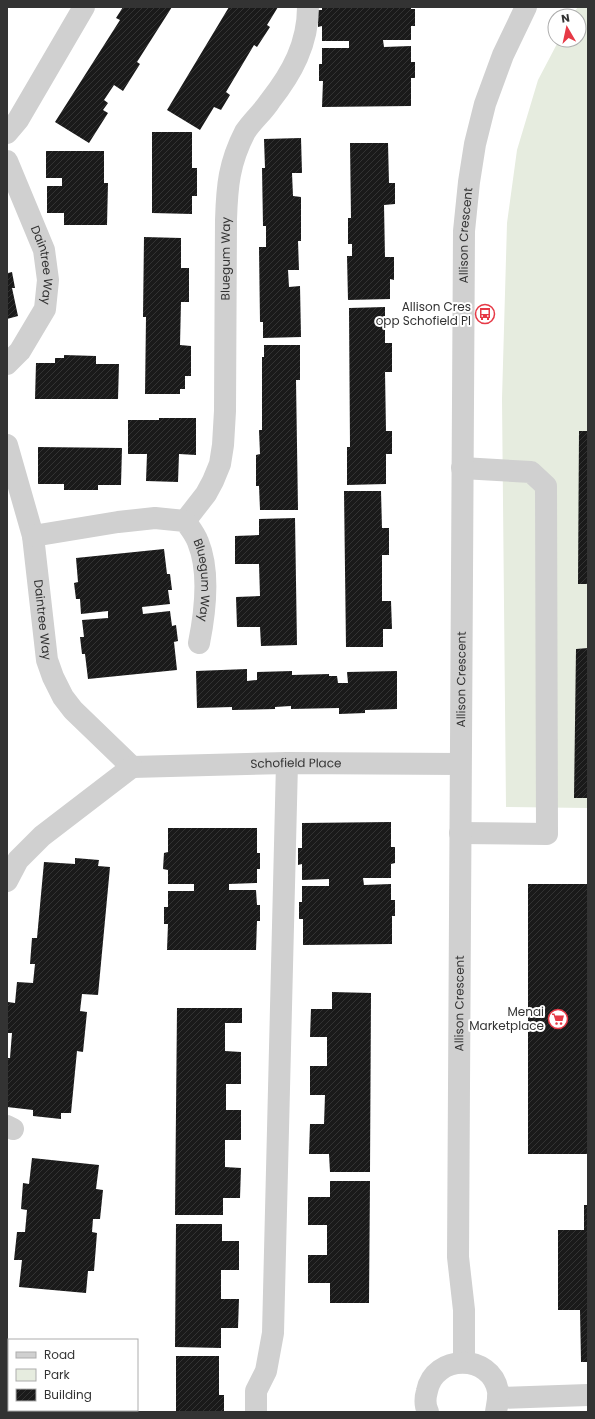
<svg xmlns="http://www.w3.org/2000/svg" width="595" height="1419" font-family="Poppins,sans-serif">
<defs>
<pattern id="building-hatch" width="6" height="6" patternUnits="userSpaceOnUse"><rect width="6" height="6" fill="#1a1a1a"/><path d="M-1 1l2-2M0 6l6-6M5 7l2-2" fill="none" stroke="#333"/></pattern>
</defs>
<rect width="100%" height="100%" fill="#fff"/>
<polygon fill="#e6ecdf" points="578,7 588,7 588,808 506,807 502,399 507,223 517,150 538,80 559,40 579,40 579,16 571,16"/>
<g fill="url(#building-hatch)">
<polygon points="123,7 172,7 137,62 140,64 123,91 114,85 104,100 108,103 103,110 108,113 89,143 55,122 120,20 116,18"/>
<polygon points="229,7 278,7 267,25 270,27 257,47 254,45 226,92 230,95 221,110 214,107 200,130 167,110"/>
<polygon points="322,7 411,7 411,9 415,9 415,26 411,26 411,40 383,40 384,47 411,46 411,62 415,62 415,78 411,78 411,106 322,107 323,81 319,81 319,64 322,64 322,48 349,48 349,41 322,41 322,26 318,27 318,10 322,10"/>
<polygon points="152,132 192,132 192,168 197,168 197,196 192,196 192,214 152,213"/>
<polygon points="301,138 302,173 292,173 293,196 301,197 301,241 298,241 299,270 288,270 289,287 300,286 301,337 263,338 263,322 260,322 259,247 266,247 266,226 263,226 262,168 265,168 264,139"/>
<polygon points="350,143 388,143 389,183 395,183 395,204 384,205 385,257 394,257 394,280 390,279 390,299 348,300 347,256 352,256 352,244 348,244 348,218 351,218"/>
<polygon points="46,151 104,151 104,183 108,183 107,225 64,225 64,213 47,213 47,186 62,186 62,178 46,178"/>
<polygon points="144,237 181,238 181,268 189,268 189,302 181,302 180,345 191,346 191,376 185,376 185,389 180,389 180,394 145,394 146,317 143,317"/>
<polygon points="7,270 8,273 12,272 15,288 12,288 18,316 7,319"/>
<polygon points="385,307 385,343 392,343 392,372 385,372 386,431 392,431 392,454 386,454 386,484 347,485 347,447 350,447 349,308"/>
<polygon points="264,345 300,345 300,380 296,380 298,510 260,510 259,486 256,486 256,455 260,454 259,430 262,430 262,357 264,357"/>
<polygon points="64,355 96,356 96,364 119,364 118,399 35,399 36,363 55,363 55,358 64,358"/>
<polygon points="159,418 196,418 196,455 179,454 178,482 146,481 147,454 128,454 128,420 159,420"/>
<polygon points="579,431 588,431 588,584 578,584"/>
<polygon points="38,447 122,448 121,485 98,485 98,490 64,490 64,484 38,484"/>
<polygon points="344,491 381,491 382,528 389,528 389,555 382,555 382,601 391,601 392,629 383,629 383,647 346,647"/>
<polygon points="295,518 297,645 261,646 260,627 237,627 236,597 260,596 259,564 235,564 235,536 259,535 259,519"/>
<polygon points="164,549 167,574 170,574 172,590 168,590 170,604 142,607 143,614 170,611 172,626 176,625 178,641 174,642 177,670 88,679 85,654 82,654 80,637 84,637 82,620 108,618 108,611 81,614 80,599 76,599 74,583 78,582 76,558"/>
<polygon points="588,648 588,798 574,798 576,649"/>
<polygon points="247,669 247,681 257,680 257,672 292,671 292,675 329,674 329,676 337,676 338,683 348,683 347,672 397,671 397,709 365,710 365,713 339,714 339,708 291,709 291,706 275,707 275,709 232,710 232,707 197,708 196,671"/>
<polygon points="391,822 391,847 395,847 395,863 391,864 391,878 363,878 364,885 391,884 391,900 395,900 395,916 392,916 392,944 303,945 303,919 299,919 299,902 302,902 302,886 329,886 329,879 302,880 302,864 298,865 298,848 302,848 302,823"/>
<polygon points="168,828 257,828 257,853 260,853 260,869 257,869 257,883 229,884 229,890 256,890 257,905 260,905 260,921 257,921 256,950 167,950 168,924 164,924 164,907 168,907 168,891 194,891 194,884 168,884 168,870 163,869 164,853 168,852"/>
<polygon points="75,858 99,860 98,866 110,867 98,995 82,994 80,1011 87,1012 83,1052 77,1051 71,1113 61,1113 61,1119 33,1116 33,1110 7,1107 8,1081 7,1081 7,1058 10,1058 12,1033 7,1033 8,1002 15,1003 17,982 33,983 35,964 30,964 32,938 37,938 44,862 75,864"/>
<rect x="528" y="884" width="60" height="270"/>
<polygon points="332,992 371,993 370,1172 330,1172 329,1154 309,1154 310,1124 324,1124 325,1095 310,1095 310,1066 327,1066 327,1037 310,1037 311,1009 332,1009"/>
<polygon points="177,1008 242,1008 242,1023 225,1023 225,1051 241,1052 241,1084 226,1084 226,1110 241,1110 241,1140 225,1140 225,1167 241,1168 240,1198 223,1198 223,1215 175,1215"/>
<polygon points="32,1158 99,1165 96,1189 103,1190 100,1219 93,1219 92,1232 97,1233 94,1271 88,1271 86,1293 19,1287 22,1260 14,1260 17,1232 25,1232 27,1210 21,1209 23,1183 29,1184"/>
<polygon points="330,1181 370,1181 369,1303 330,1303 330,1283 308,1283 308,1255 327,1255 327,1225 308,1225 308,1197 330,1197"/>
<polygon points="584,1205 588,1205 588,1362 581,1362 580,1310 558,1310 558,1230 584,1230"/>
<polygon points="176,1224 222,1224 222,1241 239,1241 239,1270 221,1270 221,1299 239,1299 238,1328 221,1328 221,1348 175,1347"/>
<polygon points="7,1352 9,1352 9,1410 79,1410 79,1411 7,1412"/>
<polygon points="176,1356 219,1356 219,1395 224,1395 224,1412 176,1412"/>
</g>
<g fill="none" stroke-linecap="round" stroke-linejoin="round">
<g stroke="#d0d0d0" stroke-width="22">
<polyline points="7,133 18,120 84,7"/>
<path id="s1" d="M7 161 44 250 48 280 45 309 20 351 7 364"/>
<path id="s2" d="M7 445 33 536 47 660 53 677 63 697 73 710 132 767"/>
<path id="s3" d="M185 521 206 494 213 481 220 464 223 445 225 411 226 220C227 186 229 163 245 132 252 121 263 112 270 101 292 73 308 44 308 7"/>
<path id="s4" d="M33 536 118 522 155 518 185 521C190 528 195 534 198 542 210 571 205 613 199 643"/>
<path id="s5" d="M132 767 287 763 460 764"/>
<polyline points="460,833 547,834 546,486 531,472 462,468"/>
<polyline points="7,881 18,860 42,836 132,767"/>
<polyline points="7,1126 13,1129"/>
<path id="s6" d="M464 1362V1310L458 1257 464 231 469 182 475 144 485 104 503 55 526 7"/>
<polyline points="498,1398 588,1395"/>
<polyline points="256,1412 256,1391 266,1371 273,1333 287,763"/>
<path d="M428 1412C425 1406 425 1398 427 1391 434 1354 491 1353 498 1391 499 1398 497 1405 496 1412"/>
</g>
</g>
<defs>
<g id="bus-ring" transform="scale(1)"><circle r="9.5" fill="#fff" stroke="#e63946" stroke-width="1.5"/><path d="M-5-6H5V4H4V6H2V4H-2V6H-4V4H-5ZM-3.5-4V0h7V-4ZM-3.5 1.2v1.5H-2V1.2ZM2 1.2v1.5H3.5V1.2Z" fill="#e63946"/></g>
<g id="supermarket-ring" transform="scale(1)"><circle r="9.5" fill="#fff" stroke="#e63946" stroke-width="1.5"/><path d="M-6-5.5h2.5l.6 2H6L4.5 2H-2.5L-4.4-4H-6ZM-1.5 3.2a1.3 1.3 0 1 0 .1 0ZM3 3.2a1.3 1.3 0 1 0 .1 0Z" fill="#e63946"/></g>
</defs>
<g fill-rule="evenodd">
<use href="#bus-ring" x="485" y="314"/>
<use href="#supermarket-ring" x="558" y="1019"/>
</g>
<g text-anchor="middle" stroke-width="4" stroke-linejoin="round" paint-order="stroke">
<g font-size="12" fill="#333" stroke="#fff">
<text dy="4" stroke="none"><textPath href="#s6" startOffset="1127">Allison Crescent</textPath></text>
<text dy="4" stroke="none"><textPath href="#s3" startOffset="273">Bluegum Way</textPath></text>
<text dy="4" stroke="none"><textPath href="#s1" startOffset="111">Daintree Way</textPath></text>
<text dy="4" stroke="none"><textPath href="#s4" startOffset="217">Bluegum Way</textPath></text>
<text dy="4" stroke="none"><textPath href="#s2" startOffset="179">Daintree Way</textPath></text>
<text dy="4" stroke="none"><textPath href="#s6" startOffset="683">Allison Crescent</textPath></text>
<text dy="4" stroke="none"><textPath href="#s5" startOffset="164">Schofield Place</textPath></text>
<text dy="4" stroke="none"><textPath href="#s6" startOffset="359">Allison Crescent</textPath></text>
</g>
<g font-size="12" fill="#333" stroke="#fff" text-anchor="end">
<text x="471" y="311">Allison Cres<tspan x="471" dy="14">opp Schofield Pl</tspan></text>
<text x="544" y="1016">Menai<tspan x="544" dy="14">Marketplace</tspan></text>
</g>
</g>
<rect width="595" height="1419" fill="none" stroke="#333333" stroke-width="16"/>
<rect x="8" y="1339" width="130" height="72" fill="#ffffff" stroke="#adadad"/>
<rect x="16" y="1352" width="20" height="6" fill="#d0d0d0" stroke="#adadad"/>
<text x="44" y="1359" font-size="12" fill="#333333">Road</text>
<rect x="16" y="1369" width="20" height="12" fill="#e6ecdf" stroke="#adadad"/>
<text x="44" y="1379" font-size="12" fill="#333333">Park</text>
<rect x="16" y="1389" width="20" height="12" fill="url(#building-hatch)" stroke="#adadad"/>
<text x="44" y="1399" font-size="12" fill="#333333">Building</text>
<g transform="translate(567 28) rotate(351)"><circle r="19" fill="#ffffff" stroke="#adadad"/>
<path d="M0-3L7 15L0 10L-7 15Z" fill="#e63946"/>
<text y="-6" font-size="11" font-weight="bold" text-anchor="middle" fill="#333333">N</text>
</g>
</svg>
